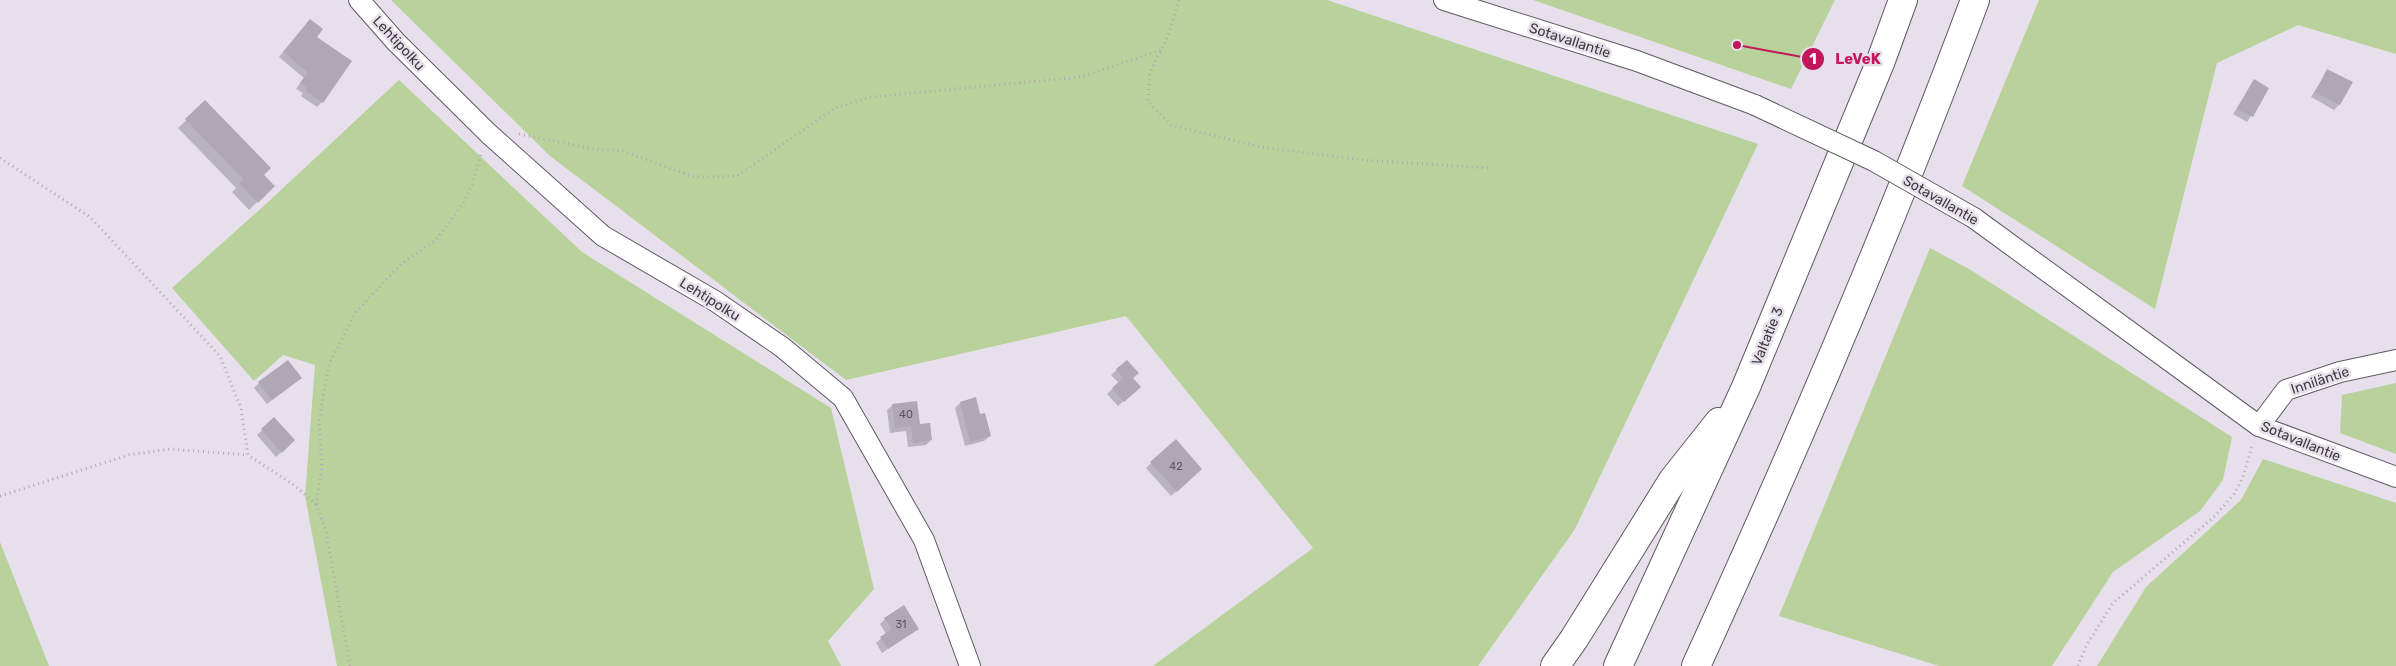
<svg xmlns="http://www.w3.org/2000/svg" width="2396" height="666" font-family="Rubik,sans-serif">
<rect width="100%" height="100%" fill="#e7e0ec"/>
<g fill="#b9d19b">
<polygon points="391,0 1327,0 1758,144 1575,529 1478,666 1153,666 1313,548 1126,316 846,380 550,156"/>
<polygon points="1533,0 1835,0 1791,89"/>
<polygon points="2039,0 2396,0 2396,54 2298,25 2217,63 2155,309 1962,186"/>
<polygon points="399,80 582,252 831,408 874,589 828,641 841,666 337,666 305,496 315,365 283,355 254,381 172,288 267,203"/>
<polygon points="1930,248 1969,269 2232,437 2223,480 2200,511 2113,572 2052,666 1939,666 1779,616"/>
<polygon points="2396,383 2396,454 2340,433 2342,395"/>
<polygon points="2263,459 2396,503 2396,666 2097,666 2146,587 2241,500"/>
<polygon points="0,542 49,666 0,666"/>
</g>
<g fill="#0003">
<polygon points="310,20 315,37 322,102 317,107 301,96 303,93 296,89 304,78 279,57"/>
<polygon points="2328,70 2351,82 2339,105 2334,110 2311,97"/>
<polygon points="2254,80 2268,88 2247,122 2233,114"/>
<polygon points="205,102 273,186 249,210 232,192 236,188 178,128"/>
<polygon points="1127,361 1134,392 1118,406 1107,394 1119,383 1111,375"/>
<polygon points="301,378 267,404 254,388 259,383"/>
<polygon points="960,403 979,415 990,436 984,441 965,446 955,408"/>
<polygon points="893,405 919,426 931,440 926,445 908,447 906,431 890,433 887,410"/>
<polygon points="274,419 289,445 276,457 257,435"/>
<polygon points="1151,463 1196,474 1171,496 1146,468"/>
<polygon points="885,619 917,629 882,653 876,643 886,634 880,624"/>
</g>
<g fill="#afa8b4">
<polygon points="310,19 323,29 317,37 352,61 323,103 305,90 307,88 300,83 308,72 283,52"/>
<polygon points="2327,69 2353,82 2340,105 2315,92"/>
<polygon points="2254,79 2269,88 2253,117 2237,109"/>
<polygon points="205,100 271,168 264,175 275,186 258,203 239,183 243,179 185,119"/>
<polygon points="288,360 302,378 272,400 258,382"/>
<polygon points="1127,360 1139,373 1133,378 1141,387 1124,402 1112,388 1123,378 1116,369"/>
<polygon points="976,397 980,414 985,413 991,436 970,442 960,402"/>
<polygon points="917,401 920,424 930,423 932,440 913,443 911,426 895,428 892,404"/>
<polygon points="274,417 295,440 282,453 261,429"/>
<polygon points="1176,439 1202,469 1177,492 1150,462"/>
<polygon points="904,605 919,629 888,649 880,637 892,629 884,618"/>
</g>
<g fill="none" stroke-linecap="round" stroke-linejoin="round">
<g stroke="#5f5963" stroke-width="22">
<g id="street">
<polyline points="359,0 396,42 489,134 603,236 715,301 782,347 843,398 924,540 970,666"/>
<polyline points="1444,0 1637,61 1755,105"/>
<polyline points="1974,218 2259,426 2396,477"/>
<polyline points="2259,426 2286,390 2340,372 2396,360"/>
</g>
</g>
<g stroke="#5f5963" stroke-width="30">
<g id="highway">
<polyline points="1555,666 1574,639 1673,480 1719,422"/>
<polyline points="1618,666 1746,387 1880,63 1903,0"/>
<path d="M1696 666C1796 447 1891 226 1975 0"/>
</g>
</g>
<g stroke="#afaab3" stroke-width="3" stroke-dasharray="1 4" stroke-linecap="butt">
<polyline points="1179,0 1168,36 1150,72 1148,102 1171,125 1260,147 1364,160 1488,168"/>
<polyline points="519,134 594,149 623,151 694,177 737,176 835,108 871,97 1081,77 1161,50"/>
<polyline points="0,158 90,217 220,356 241,408 248,455 294,485 316,504 322,468 319,420 329,364 356,312 401,264 436,240 464,202 472,184 482,151"/>
<polyline points="0,496 129,455 170,449 248,455"/>
<polyline points="316,504 326,531 350,666"/>
<polyline points="2078,666 2086,646 2113,603 2215,516 2234,494 2243,477 2253,443"/>
</g>
<use href="#street" stroke="#fff" stroke-width="20"/>
<use href="#highway" stroke="#fff" stroke-width="28"/>
<g stroke="#5f5963" stroke-width="22" stroke-linecap="butt">
<polyline id="street-bridge" points="1755,105 1874,161 1974,218"/>
</g>
<use href="#street-bridge" stroke="#fff" stroke-width="20"/>
</g>
<g text-anchor="middle" stroke-width="5" stroke-linejoin="round" paint-order="stroke">
<g font-size="11" fill="#5a565c">
<text x="906" y="418">40</text>
<text x="1176" y="470">42</text>
<text x="901" y="628">31</text>
</g>
<g font-size="14" fill="#3d3a3e" stroke="#e7e0ec">
<text transform="translate(1570 40) rotate(18)" y="5">Sotavallantie</text>
<text transform="translate(399 43) rotate(47)" y="5">Lehtipolku</text>
<text transform="translate(1941 200) rotate(30)" y="5">Sotavallantie</text>
<text transform="translate(710 299) rotate(32)" y="5">Lehtipolku</text>
<text transform="translate(1767 336) rotate(-68)" y="5">Valtatie 3</text>
<text transform="translate(2320 380) rotate(-18)" y="5">Inniläntie</text>
<text transform="translate(2301 441) rotate(22)" y="5">Sotavallantie</text>
</g>
</g>
<path fill="none" stroke="#c2185b" stroke-width="2" d="M1737 45L1813 59"/>
<g fill="#c2185b" stroke="#e7e0ec" stroke-width="2">
<circle cx="1737" cy="45" r="5"/>
<circle cx="1813" cy="59" r="12"/>
</g>
<g font-size="15" text-anchor="middle" font-weight="bold" fill="#fff">
<text x="1813" y="64">1</text>
</g>
<g font-size="15" text-anchor="middle" font-weight="bold" fill="#c2185b" stroke="#e7e0ec" stroke-width="5" stroke-linejoin="round" paint-order="stroke">
<text x="1858" y="64">LeVeK</text>
</g>
</svg>
